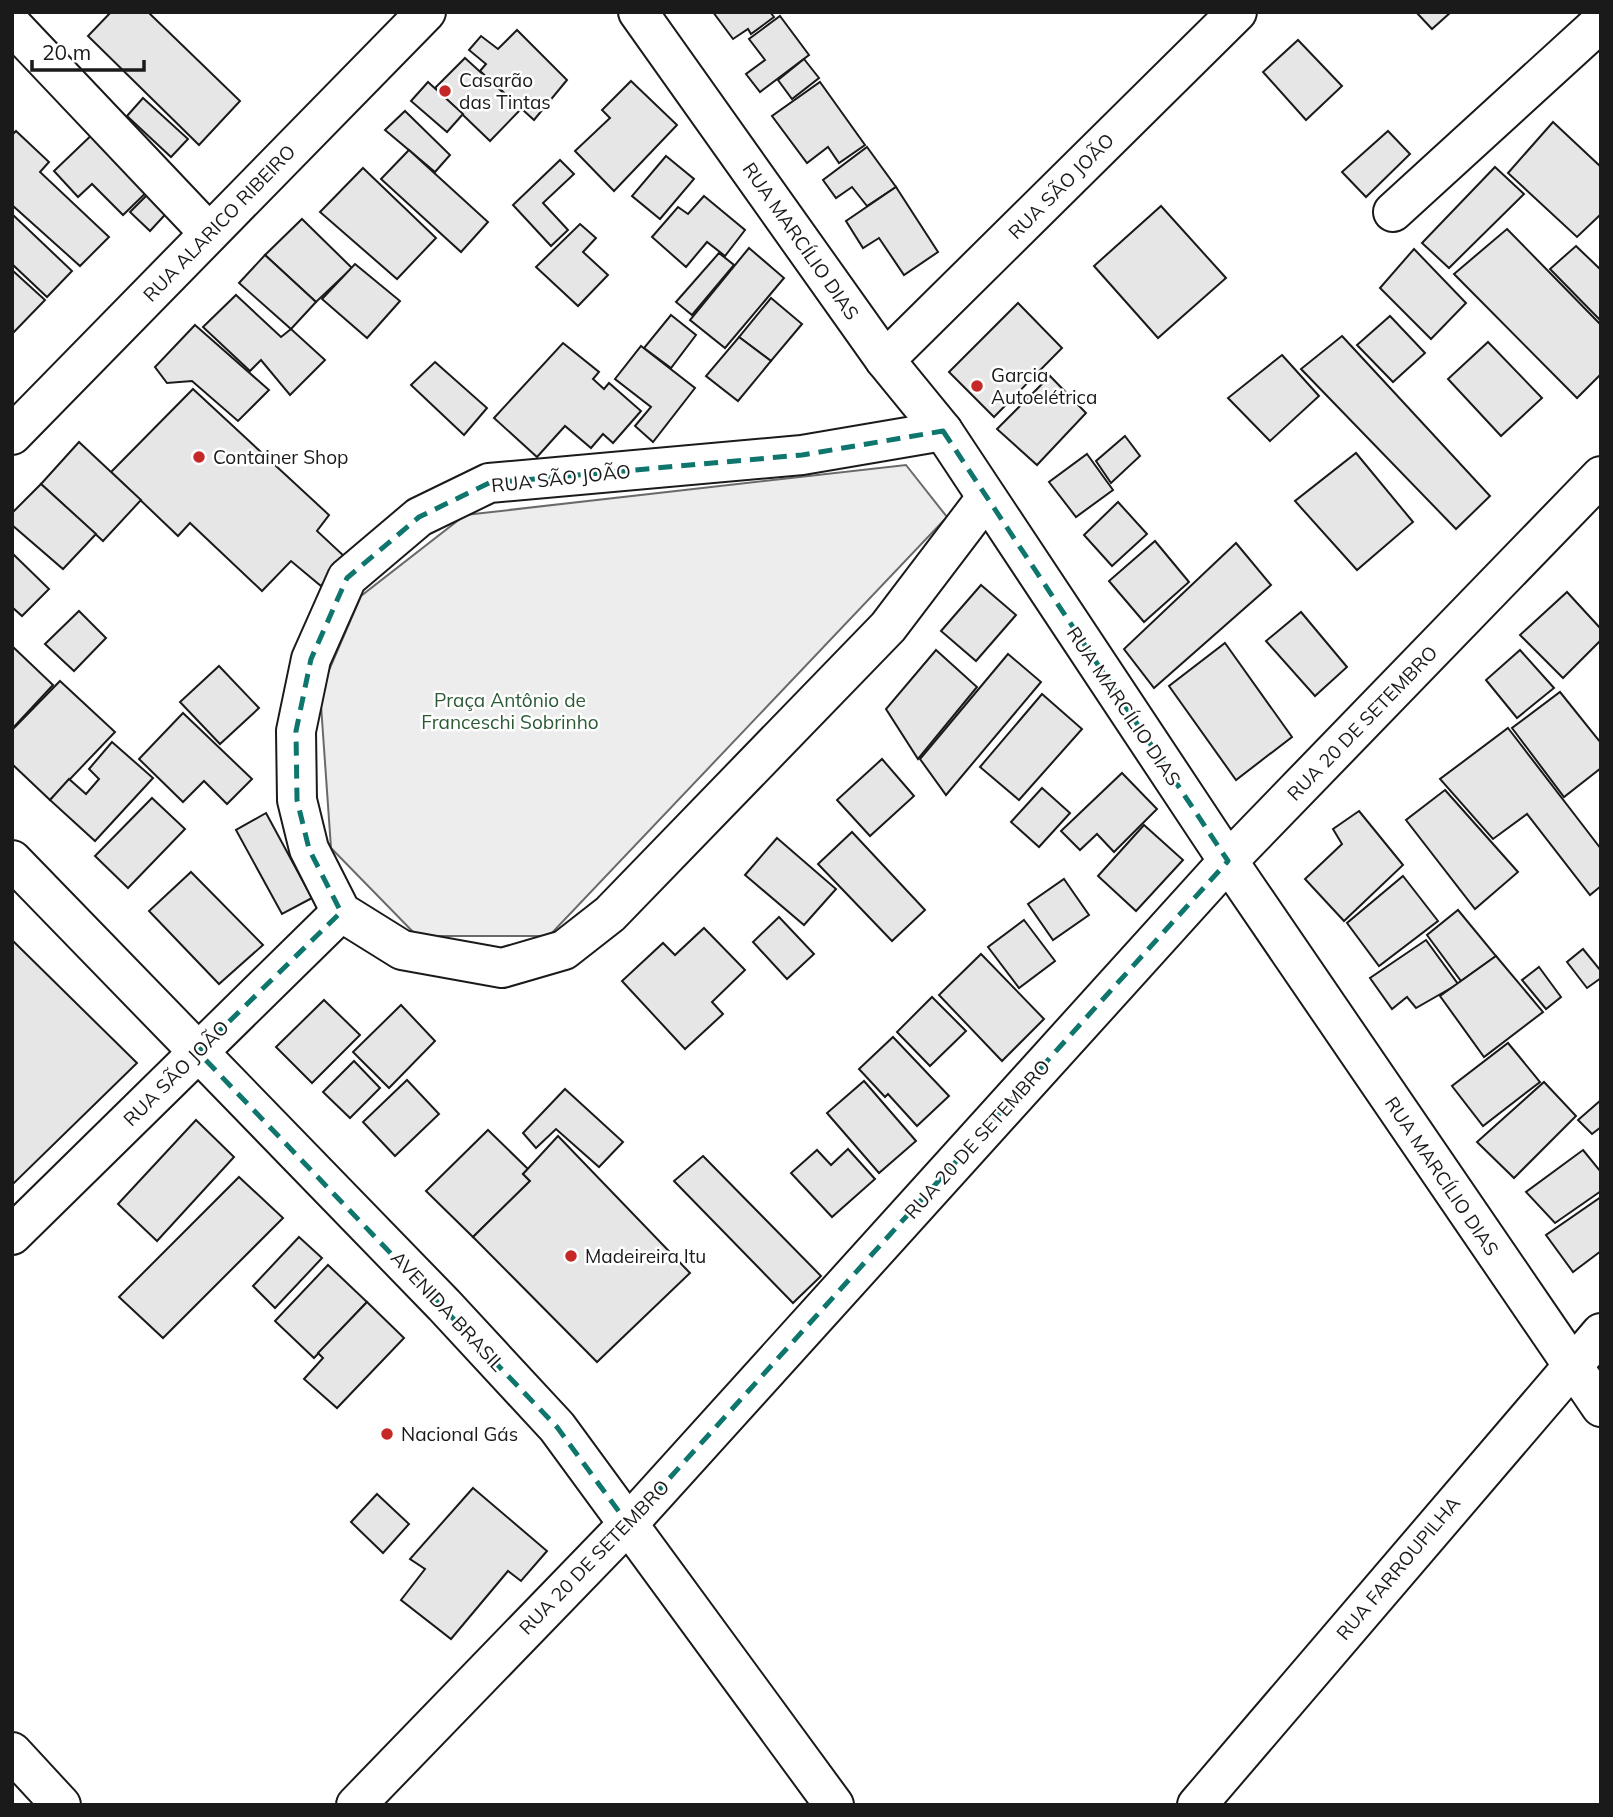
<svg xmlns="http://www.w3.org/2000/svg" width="1613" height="1817" font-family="Mulish,sans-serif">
<rect width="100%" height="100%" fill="#fff"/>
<polygon fill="#ededed" stroke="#6a6a6a" stroke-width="2" points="906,465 947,517 549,936 417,936 331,848 320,691 361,596 465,515"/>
<g fill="#e6e6e6" stroke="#1a1a1a" stroke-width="2">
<polygon points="111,12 148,12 240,101 199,145 88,36"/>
<polygon points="713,12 770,12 774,17 751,34 748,29 733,39"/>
<polygon points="1416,12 1451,12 1432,29"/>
<polygon points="780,16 809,55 760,92 746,74 765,60 749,39"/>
<polygon points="517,30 567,80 534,120 480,71 486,64 469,50 481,36 498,49"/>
<polygon points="1298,40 1342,86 1306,120 1263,72"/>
<polygon points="465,58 521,109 490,141 435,88"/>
<polygon points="804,59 819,78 792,99 778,80"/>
<polygon points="631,81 677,125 614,191 575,151 610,118 602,110"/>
<polygon points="428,82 463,114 447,132 411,101"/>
<polygon points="820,82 865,145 839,163 828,147 807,163 772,116"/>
<polygon points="143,98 188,139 171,157 127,116"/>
<polygon points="405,111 450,155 435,172 385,130"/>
<polygon points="1553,122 1601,167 1601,214 1577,237 1508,173"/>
<polygon points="99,128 154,185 123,215 92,184 78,197 54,171"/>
<polygon points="16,131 49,162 40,172 109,237 80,266 12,205 12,135"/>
<polygon points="1388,131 1410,154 1366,197 1342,172"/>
<polygon points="867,147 896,187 867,206 852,187 836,198 823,180"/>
<polygon points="409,150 488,222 461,252 381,179"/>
<polygon points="666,156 694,179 660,219 632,196"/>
<polygon points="560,160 574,174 543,203 568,230 551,246 513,205"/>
<polygon points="1495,167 1524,194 1449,268 1422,243"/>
<polygon points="363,168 436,238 397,279 320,212"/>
<polygon points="155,187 174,205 150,231 130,212"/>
<polygon points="896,187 938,252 904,275 879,238 863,248 846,221"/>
<polygon points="704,196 745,230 725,256 707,242 686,267 652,237 678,207 688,214"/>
<polygon points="1161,206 1226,278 1158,338 1094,266"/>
<polygon points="12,214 72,271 47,297 12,264"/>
<polygon points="302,219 352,268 316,302 265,255"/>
<polygon points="580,224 596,238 583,252 608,275 578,306 536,267"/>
<polygon points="1507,229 1601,325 1601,374 1577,398 1454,274"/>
<polygon points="1576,246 1601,270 1601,321 1550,269"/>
<polygon points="749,248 784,278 725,348 690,320"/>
<polygon points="1414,249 1466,303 1431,339 1380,288"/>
<polygon points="719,253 734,265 692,315 676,302"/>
<polygon points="265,255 316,302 291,329 239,283"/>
<polygon points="355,264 400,301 367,338 322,299"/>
<polygon points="12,270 45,300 12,334"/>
<polygon points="236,295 281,337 291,329 325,360 290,395 261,360 250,371 203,327"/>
<polygon points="771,298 802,324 771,361 739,337"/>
<polygon points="1018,303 1062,348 994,417 949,372"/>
<polygon points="671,315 696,335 671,368 644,348"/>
<polygon points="1390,316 1425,353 1393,382 1357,345"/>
<polygon points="195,325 269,390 238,421 192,381 167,383 155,367"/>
<polygon points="1342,336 1490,496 1456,529 1301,369"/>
<polygon points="739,337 771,361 738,401 706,376"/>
<polygon points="1488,342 1542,398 1501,436 1448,379"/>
<polygon points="563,343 599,372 593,379 604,389 609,383 641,411 613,443 603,434 591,448 565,426 537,457 494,418"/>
<polygon points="641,346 695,388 653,442 635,426 651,407 615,379"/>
<polygon points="1282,355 1319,396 1270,441 1228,398"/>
<polygon points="435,362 487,408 464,435 411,385"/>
<polygon points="1050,376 1086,413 1037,465 997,429"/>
<polygon points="193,389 329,515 317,531 345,557 321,586 291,561 262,591 190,523 178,536 111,472"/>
<polygon points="1125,436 1140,456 1111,483 1096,461"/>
<polygon points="79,442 141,500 103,541 41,484"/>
<polygon points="1356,453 1413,522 1357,570 1295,501"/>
<polygon points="1087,454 1113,490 1076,517 1049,482"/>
<polygon points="41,484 96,534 63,569 12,525 12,513"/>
<polygon points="1118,502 1147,534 1112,566 1084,535"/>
<polygon points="1155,541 1189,582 1144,622 1109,581"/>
<polygon points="1236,543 1271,585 1154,688 1124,649"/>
<polygon points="12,553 49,589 22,616 12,607"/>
<polygon points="981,585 1016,615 976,661 941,631"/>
<polygon points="1567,592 1601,629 1601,640 1563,678 1520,635"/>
<polygon points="79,611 106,638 74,671 45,644"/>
<polygon points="1301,612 1347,667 1315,696 1266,641"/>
<polygon points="1225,643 1292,737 1236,780 1169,686"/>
<polygon points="12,646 53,685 12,729"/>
<polygon points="936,650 977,687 918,759 886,709"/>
<polygon points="1520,650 1554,688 1517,718 1486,680"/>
<polygon points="1008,654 1041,682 946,795 920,759"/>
<polygon points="219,666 259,708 220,744 180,702"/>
<polygon points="60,681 115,732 50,800 12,764 12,730"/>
<polygon points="1560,692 1601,743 1601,768 1564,797 1512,728"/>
<polygon points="1042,694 1082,729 1019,800 980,767"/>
<polygon points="183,713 252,779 227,804 204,781 183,802 139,759"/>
<polygon points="1508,728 1601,849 1601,886 1590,895 1527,814 1493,839 1440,779"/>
<polygon points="112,742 153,778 95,841 50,800 69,779 86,794 99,779 89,769"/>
<polygon points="882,759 914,796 870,836 837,800"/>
<polygon points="1122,773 1157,809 1114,852 1097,834 1080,850 1061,831"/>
<polygon points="1042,788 1070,813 1039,847 1011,822"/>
<polygon points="1445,790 1518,872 1475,909 1406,820"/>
<polygon points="152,798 185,829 128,888 95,856"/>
<polygon points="1359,811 1403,865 1344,921 1305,879 1342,844 1333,829"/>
<polygon points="266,813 312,898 282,914 236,830"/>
<polygon points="1144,825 1183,860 1136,911 1098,876"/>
<polygon points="852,832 925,910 892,941 818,864"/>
<polygon points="777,838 836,889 804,925 745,875"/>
<polygon points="191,872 263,945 219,984 149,911"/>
<polygon points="1403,876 1438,921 1379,966 1347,923"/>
<polygon points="1064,879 1089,915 1053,940 1028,904"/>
<polygon points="1458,910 1496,956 1461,981 1427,935"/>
<polygon points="779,917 814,954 787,979 753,942"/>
<polygon points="1024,920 1055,961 1019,988 988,947"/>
<polygon points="704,928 745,970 712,1002 723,1014 685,1049 622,981 663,943 675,955"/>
<polygon points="12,940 137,1063 12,1185"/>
<polygon points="1426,940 1458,984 1416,1008 1407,997 1392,1009 1370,978"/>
<polygon points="1583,949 1601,971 1601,978 1587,988 1567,962"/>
<polygon points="981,954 1044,1019 1002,1061 939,995"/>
<polygon points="1496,956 1543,1012 1484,1057 1440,996"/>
<polygon points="1539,967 1561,997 1546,1009 1522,980"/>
<polygon points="932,997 966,1031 930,1066 897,1032"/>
<polygon points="324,1000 360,1035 312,1083 276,1047"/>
<polygon points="401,1005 435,1041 389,1088 353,1052"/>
<polygon points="893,1037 949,1096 917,1126 888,1094 885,1097 859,1069"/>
<polygon points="1508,1043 1540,1082 1483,1126 1452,1086"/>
<polygon points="354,1061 380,1088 350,1118 323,1092"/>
<polygon points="407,1080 439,1114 395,1156 363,1122"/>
<polygon points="864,1081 916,1141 879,1173 827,1113"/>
<polygon points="1544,1082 1576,1116 1514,1178 1477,1142"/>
<polygon points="565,1089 623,1142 599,1167 556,1129 536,1148 523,1133"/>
<polygon points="1601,1100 1601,1127 1592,1134 1578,1120"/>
<polygon points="196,1120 234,1157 157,1241 118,1204"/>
<polygon points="488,1130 528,1169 523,1174 530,1181 473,1237 426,1191"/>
<polygon points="558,1136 690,1273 597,1362 473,1237 530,1181 523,1174"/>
<polygon points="848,1149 875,1179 832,1217 791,1173 817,1150 831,1165"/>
<polygon points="1583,1150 1601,1172 1601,1191 1555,1223 1526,1192"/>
<polygon points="703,1156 821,1276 793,1303 674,1181"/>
<polygon points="239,1177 283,1218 163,1338 119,1297"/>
<polygon points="1601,1197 1601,1251 1573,1272 1546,1235"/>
<polygon points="299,1237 322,1258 275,1308 253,1286"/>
<polygon points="328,1265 367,1302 314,1358 275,1321"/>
<polygon points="367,1302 404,1338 337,1408 304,1379 323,1358 318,1353"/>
<polygon points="473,1488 547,1551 521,1581 508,1571 451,1639 401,1600 425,1569 410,1559"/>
<polygon points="377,1494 409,1524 383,1553 351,1522"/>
</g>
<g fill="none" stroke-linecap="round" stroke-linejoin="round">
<g stroke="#1a1a1a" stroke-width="42">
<g id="minor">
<polyline points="638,12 885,360 943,431 1228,861 1601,1407"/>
<polyline points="12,25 209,233"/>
<polyline points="1393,212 1601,22"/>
<polyline points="885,360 1237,12"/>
<polyline points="943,431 802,455 489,483 419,517 347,578 311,659 296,731 297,800 309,849 341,912 402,950 502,968 564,950 610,914 888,627 986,498"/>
<polyline points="12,1235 341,912"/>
<polyline points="12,1752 61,1805"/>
<polyline points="356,1805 628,1524 1228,861 1601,476"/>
<polyline points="1197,1805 1601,1333"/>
</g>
</g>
<g stroke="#1a1a1a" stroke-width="42">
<g id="major">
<polyline points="12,435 426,12"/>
<polyline points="12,860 444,1305 557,1427 834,1805"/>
</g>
</g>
<use href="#minor" stroke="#fff" stroke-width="38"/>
<use href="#major" stroke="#fff" stroke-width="38"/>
</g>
<path fill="none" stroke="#0f766e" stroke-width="5" stroke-dasharray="14 9" stroke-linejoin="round" d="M943 431 1228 861 628 1524 557 1427 198 1052 341 912 309 849 297 800 296 731 311 659 347 578 419 517 489 483 802 455Z"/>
<g fill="#c62828" stroke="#fff" stroke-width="2.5">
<circle cx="445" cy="91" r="7"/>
<circle cx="977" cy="386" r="7"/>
<circle cx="199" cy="457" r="7"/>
<circle cx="571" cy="1256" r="7"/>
<circle cx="387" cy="1434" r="7"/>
</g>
<g text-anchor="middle" stroke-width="5" stroke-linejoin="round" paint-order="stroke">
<g font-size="19" fill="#1a1a1a" stroke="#fff" text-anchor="start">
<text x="459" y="87">Casarão<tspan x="459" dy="22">das Tintas</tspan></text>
<text x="991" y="382">Garcia<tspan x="991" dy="22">Autoelétrica</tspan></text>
<text x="213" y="464">Container Shop</text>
<text x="585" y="1263">Madeireira Itu</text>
<text x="401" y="1441">Nacional Gás</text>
</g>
<g font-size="19" fill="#1a1a1a" stroke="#fff">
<text transform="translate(1061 186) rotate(-45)" y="7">RUA SÃO JOÃO</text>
<text transform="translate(219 223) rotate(-46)" y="7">RUA ALARICO RIBEIRO</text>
<text transform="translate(801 241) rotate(55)" y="7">RUA MARCÍLIO DIAS</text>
<text transform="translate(561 478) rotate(-6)" y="7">RUA SÃO JOÃO</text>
<text transform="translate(1124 706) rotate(56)" y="7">RUA MARCÍLIO DIAS</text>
<text transform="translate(1362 723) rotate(-46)" y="7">RUA 20 DE SETEMBRO</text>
<text transform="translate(176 1073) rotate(-45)" y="7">RUA SÃO JOÃO</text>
<text transform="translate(977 1139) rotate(-48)" y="7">RUA 20 DE SETEMBRO</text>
<text transform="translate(1442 1176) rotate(56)" y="7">RUA MARCÍLIO DIAS</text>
<text transform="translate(448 1311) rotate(47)" y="7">AVENIDA BRASIL</text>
<text transform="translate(594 1557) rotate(-46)" y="7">RUA 20 DE SETEMBRO</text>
<text transform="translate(1398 1568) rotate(-50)" y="7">RUA FARROUPILHA</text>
</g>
<g font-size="19" fill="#2b5a34" stroke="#fff">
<text x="510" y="707">Praça Antônio de<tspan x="510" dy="22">Franceschi Sobrinho</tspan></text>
</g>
</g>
<rect width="1613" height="1817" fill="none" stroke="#1a1a1a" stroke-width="28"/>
<path d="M32 60v10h112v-10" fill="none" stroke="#1a1a1a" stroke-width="3.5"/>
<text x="42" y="60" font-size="21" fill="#1a1a1a" stroke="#ffffff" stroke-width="5" paint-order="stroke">20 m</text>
</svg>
